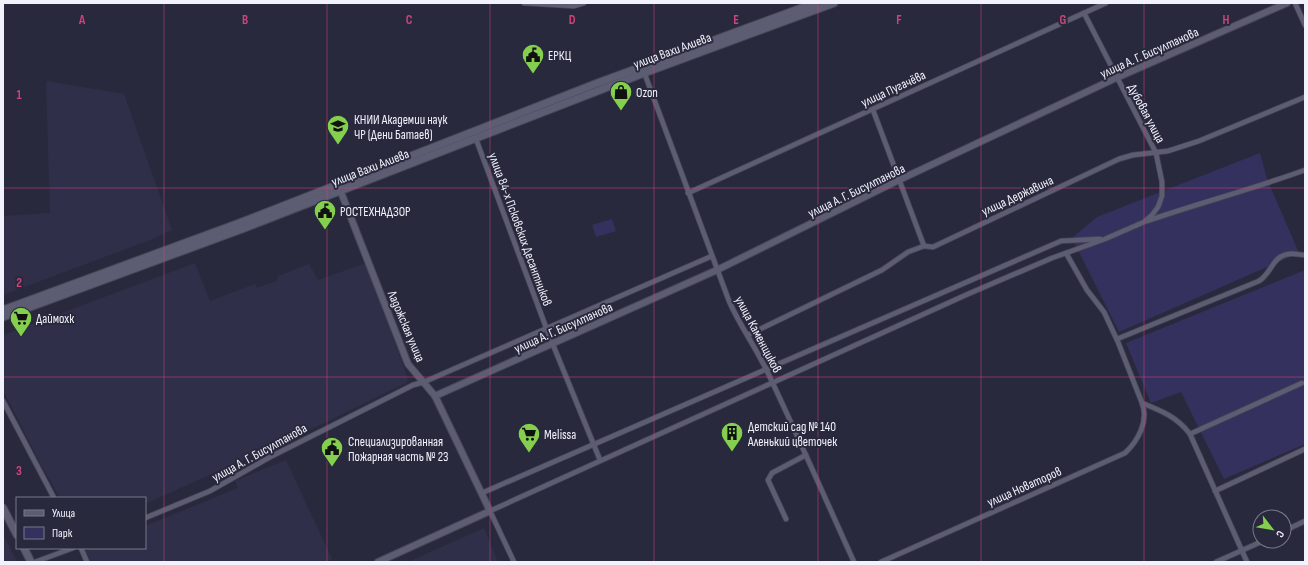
<svg xmlns="http://www.w3.org/2000/svg" width="1308" height="565" font-family="'Sofia Sans Condensed',sans-serif">
<rect width="100%" height="100%" fill="#29293d"/>
<g fill="#302f4a">
<polygon points="46,81 124,94 172,230 150,240 3,295 3,216 50,213"/>
<polygon points="195,263 210,301 255,284 257,288 277,281 278,276 309,264 318,280 366,263 408,379 406,383 318,426 145,504 145,498 60,498 38,459 3,390 3,335"/>
<polygon points="286,460 332,559 325,562 91,562 86,552 89,548 145,548 145,526 238,488 235,481"/>
<polygon points="484,528 498,562 408,562"/>
<polygon points="3,535 17,561 3,562"/>
</g>
<g fill="#34315e">
<polygon points="1260,153 1267,179 1299,253 1119,332 1072,238 1097,217"/>
<polygon points="612,219 616,231 596,237 592,225"/>
<polygon points="1305,270 1305,444 1224,479 1181,392 1151,403 1126,343"/>
</g>
<g fill="none" stroke-linecap="round" stroke-linejoin="round">
<g stroke="#484757" stroke-width="6">
<g id="minor">
<polyline points="524,3 574,6 584,3"/>
<polyline points="1295,3 1305,25"/>
<path d="M644 72 729 301C740 326 755 346 767 371 797 434 825 498 854 562"/>
<polyline points="873,110 924,246"/>
<polyline points="476,139 547,330 600,460"/>
<polyline points="688,193 1106,3"/>
<path d="M1147 221C1199 203 1253 189 1305 170"/>
<path d="M1066 253 1087 290 1104 312 1118 342 1142 403C1162 411 1177 417 1190 434L1247 562"/>
<polyline points="748,335 882,270 908,252 924,246 933,247 1119,159 1133,155 1168,151 1199,141 1305,97"/>
<path d="M1117 339 1259 281C1272 273 1272 256 1289 254 1294 253 1300 255 1305 255"/>
<polyline points="3,401 54,498"/>
<polyline points="1190,434 1302,383"/>
<polyline points="1215,491 1305,449"/>
<polyline points="482,493 1061,241 1100,239"/>
<polyline points="145,518 210,491 272,456 413,385 424,382 712,256"/>
<polyline points="786,519 768,480 772,473 806,455"/>
<polyline points="1284,531 1305,521"/>
<polyline points="81,548 87,562"/>
<polyline points="35,562 73,548"/>
<polyline points="514,562 490,511 968,294 1052,258 1105,239 1144,222 1152,215 1158,207 1162,196 1162,182 1156,153 1084,13"/>
<path d="M881 562 1125 453C1138 441 1149 421 1142 403"/>
<polyline points="1216,562 1263,541"/>
</g>
</g>
<g stroke="#484757" stroke-width="8">
<g id="tertiary">
<polyline points="339,187 408,364 435,396 490,511 378,562"/>
<polyline points="435,396 717,270 899,180 1116,78 1287,3"/>
</g>
</g>
<g stroke="#484757" stroke-width="9">
<g id="secondary">
<polyline points="3,310 242,222 595,84 815,3"/>
<polyline points="3,317 242,229 644,73 834,3"/>
<polyline points="3,508 17,535"/>
<polyline points="24,548 31,562"/>
</g>
</g>
<use href="#minor" stroke="#5c5d73" stroke-width="4.5"/>
<use href="#tertiary" stroke="#5c5d73" stroke-width="6"/>
<use href="#secondary" stroke="#5c5d73" stroke-width="7"/>
</g>
<path fill="none" stroke="#cc447b" stroke-width="1" stroke-opacity="0.55" d="M164 3V562M327 3V562M490 3V562M654 3V562M818 3V562M981 3V562M1144 3V562M3 188H1305M3 377H1305"/>
<defs>
<g id="civic-pin" transform="scale(1.15)"><path d="M0 17L-7.5 6A9.5 9.5 0 1 1 7.5 6Z" fill="#84cf4d" stroke="#29293d"/><path d="M-.6-6.5H3V-4.5H.6V-3L4-1V1h2V6H-6V1h2V-1L-.6-3ZM-1.2 2.5V6h2.4V2.5Z" fill="#111"/></g>
<g id="shop-pin" transform="scale(1.15)"><path d="M0 17L-7.5 6A9.5 9.5 0 1 1 7.5 6Z" fill="#84cf4d" stroke="#29293d"/><path d="M-5-2.5h2.3a2.7 3.5 0 0 1 5.4 0H5L5.5 6h-11ZM-1.5-2.5h3a1.5 2.3 0 0 0-3 0Z" fill="#111"/></g>
<g id="university-pin" transform="scale(1.15)"><path d="M0 17L-7.5 6A9.5 9.5 0 1 1 7.5 6Z" fill="#84cf4d" stroke="#29293d"/><path d="M0-5L7-2L0 1L-7-2ZM-4 1L0 2.5L4 1V4Q0 6-4 4Z" fill="#111"/></g>
<g id="supermarket-pin" transform="scale(1.15)"><path d="M0 17L-7.5 6A9.5 9.5 0 1 1 7.5 6Z" fill="#84cf4d" stroke="#29293d"/><path d="M-6-5.5h2.5l.6 2H6L4.5 2H-2.5L-4.4-4H-6ZM-1.5 3.2a1.3 1.3 0 1 0 .1 0ZM3 3.2a1.3 1.3 0 1 0 .1 0Z" fill="#111"/></g>
<g id="building-pin" transform="scale(1.15)"><path d="M0 17L-7.5 6A9.5 9.5 0 1 1 7.5 6Z" fill="#84cf4d" stroke="#29293d"/><path d="M-4-6H4V6H1V3H-1V6H-4ZM-2.5-4.3h1.7v1.8h-1.7ZM.8-4.3h1.7v1.8H.8ZM-2.5-1h1.7V.8h-1.7ZM.8-1h1.7V.8H.8Z" fill="#111"/></g>
</defs>
<g fill-rule="evenodd">
<use href="#civic-pin" x="533" y="55"/>
<use href="#shop-pin" x="621" y="92"/>
<use href="#university-pin" x="338" y="126"/>
<use href="#civic-pin" x="325" y="211"/>
<use href="#supermarket-pin" x="21" y="318"/>
<use href="#building-pin" x="732" y="433"/>
<use href="#supermarket-pin" x="529" y="434"/>
<use href="#civic-pin" x="332" y="448"/>
</g>
<g text-anchor="middle" stroke-width="4" stroke-linejoin="round" paint-order="stroke">
<g font-size="13" fill="#f2f2fd" stroke="#29293d">
<text transform="translate(672 50) rotate(-20)" y="5">улица Вахи Алиева</text>
<text transform="translate(1149 52) rotate(-24)" y="5">улица А. Г. Бисултанова</text>
<text transform="translate(893 88) rotate(-25)" y="5">улица Пугачёва</text>
<text transform="translate(1147 113) rotate(62)" y="5">Дубовая улица</text>
<text transform="translate(370 167) rotate(-21)" y="5">улица Вахи Алиева</text>
<text transform="translate(856 190) rotate(-26)" y="5">улица А. Г. Бисултанова</text>
<text transform="translate(1017 195) rotate(-25)" y="5">улица Державина</text>
<text transform="translate(521 229) rotate(70)" y="5">улица 84-х Псковских Десантников</text>
<text transform="translate(407 326) rotate(67)" y="5">Ладожская улица</text>
<text transform="translate(563 327) rotate(-24)" y="5">улица А. Г. Бисултанова</text>
<text transform="translate(759 334) rotate(62)" y="5">улица Каменщиков</text>
<text transform="translate(259 452) rotate(-29)" y="5">улица А. Г. Бисултанова</text>
<text transform="translate(1024 486) rotate(-24)" y="5">улица Новаторов</text>
</g>
<g font-size="13" fill="#f2f2fd" stroke="#29293d" text-anchor="start">
<text x="548" y="60">ЕРКЦ</text>
<text x="636" y="97">Ozon</text>
<text x="354" y="124">КНИИ Академии наук<tspan x="354" dy="15">ЧР (Дени Батаев)</tspan></text>
<text x="340" y="216">РОСТЕХНАДЗОР</text>
<text x="36" y="323">Даймохк</text>
<text x="748" y="431">Детский сад № 140<tspan x="748" dy="15">Аленький цветочек</tspan></text>
<text x="544" y="439">Melissa</text>
<text x="348" y="446">Специализированная<tspan x="348" dy="15">Пожарная часть № 23</tspan></text>
</g>
</g>
<g font-size="13" text-anchor="middle" font-weight="bold" fill="#cc447b" stroke="#29293d" stroke-width="4" stroke-linejoin="round" paint-order="stroke">
<text x="82" y="24">A</text>
<text x="245" y="24">B</text>
<text x="409" y="24">C</text>
<text x="572" y="24">D</text>
<text x="736" y="24">E</text>
<text x="899" y="24">F</text>
<text x="1063" y="24">G</text>
<text x="1226" y="24">H</text>
<text x="19" y="99">1</text>
<text x="19" y="287">2</text>
<text x="19" y="475">3</text>
</g>
<rect width="1308" height="565" fill="none" stroke="#f2f2fd" stroke-width="8"/>
<rect x="16" y="497" width="130" height="52" fill="#29293d" stroke="#79798a"/>
<rect x="24" y="510" width="20" height="6" fill="#5c5d73" stroke="#79798a"/>
<text x="52" y="517" font-size="12" fill="#f2f2fd">Улица</text>
<rect x="24" y="527" width="20" height="12" fill="#34315e" stroke="#79798a"/>
<text x="52" y="537" font-size="12" fill="#f2f2fd">Парк</text>
<g transform="translate(1272 529) rotate(121)"><circle r="19" fill="#29293d" stroke="#79798a"/>
<path d="M0-3L7 15L0 10L-7 15Z" fill="#84cf4d"/>
<text y="-6" font-size="11" font-weight="bold" text-anchor="middle" fill="#f2f2fd">С</text>
</g>
</svg>
